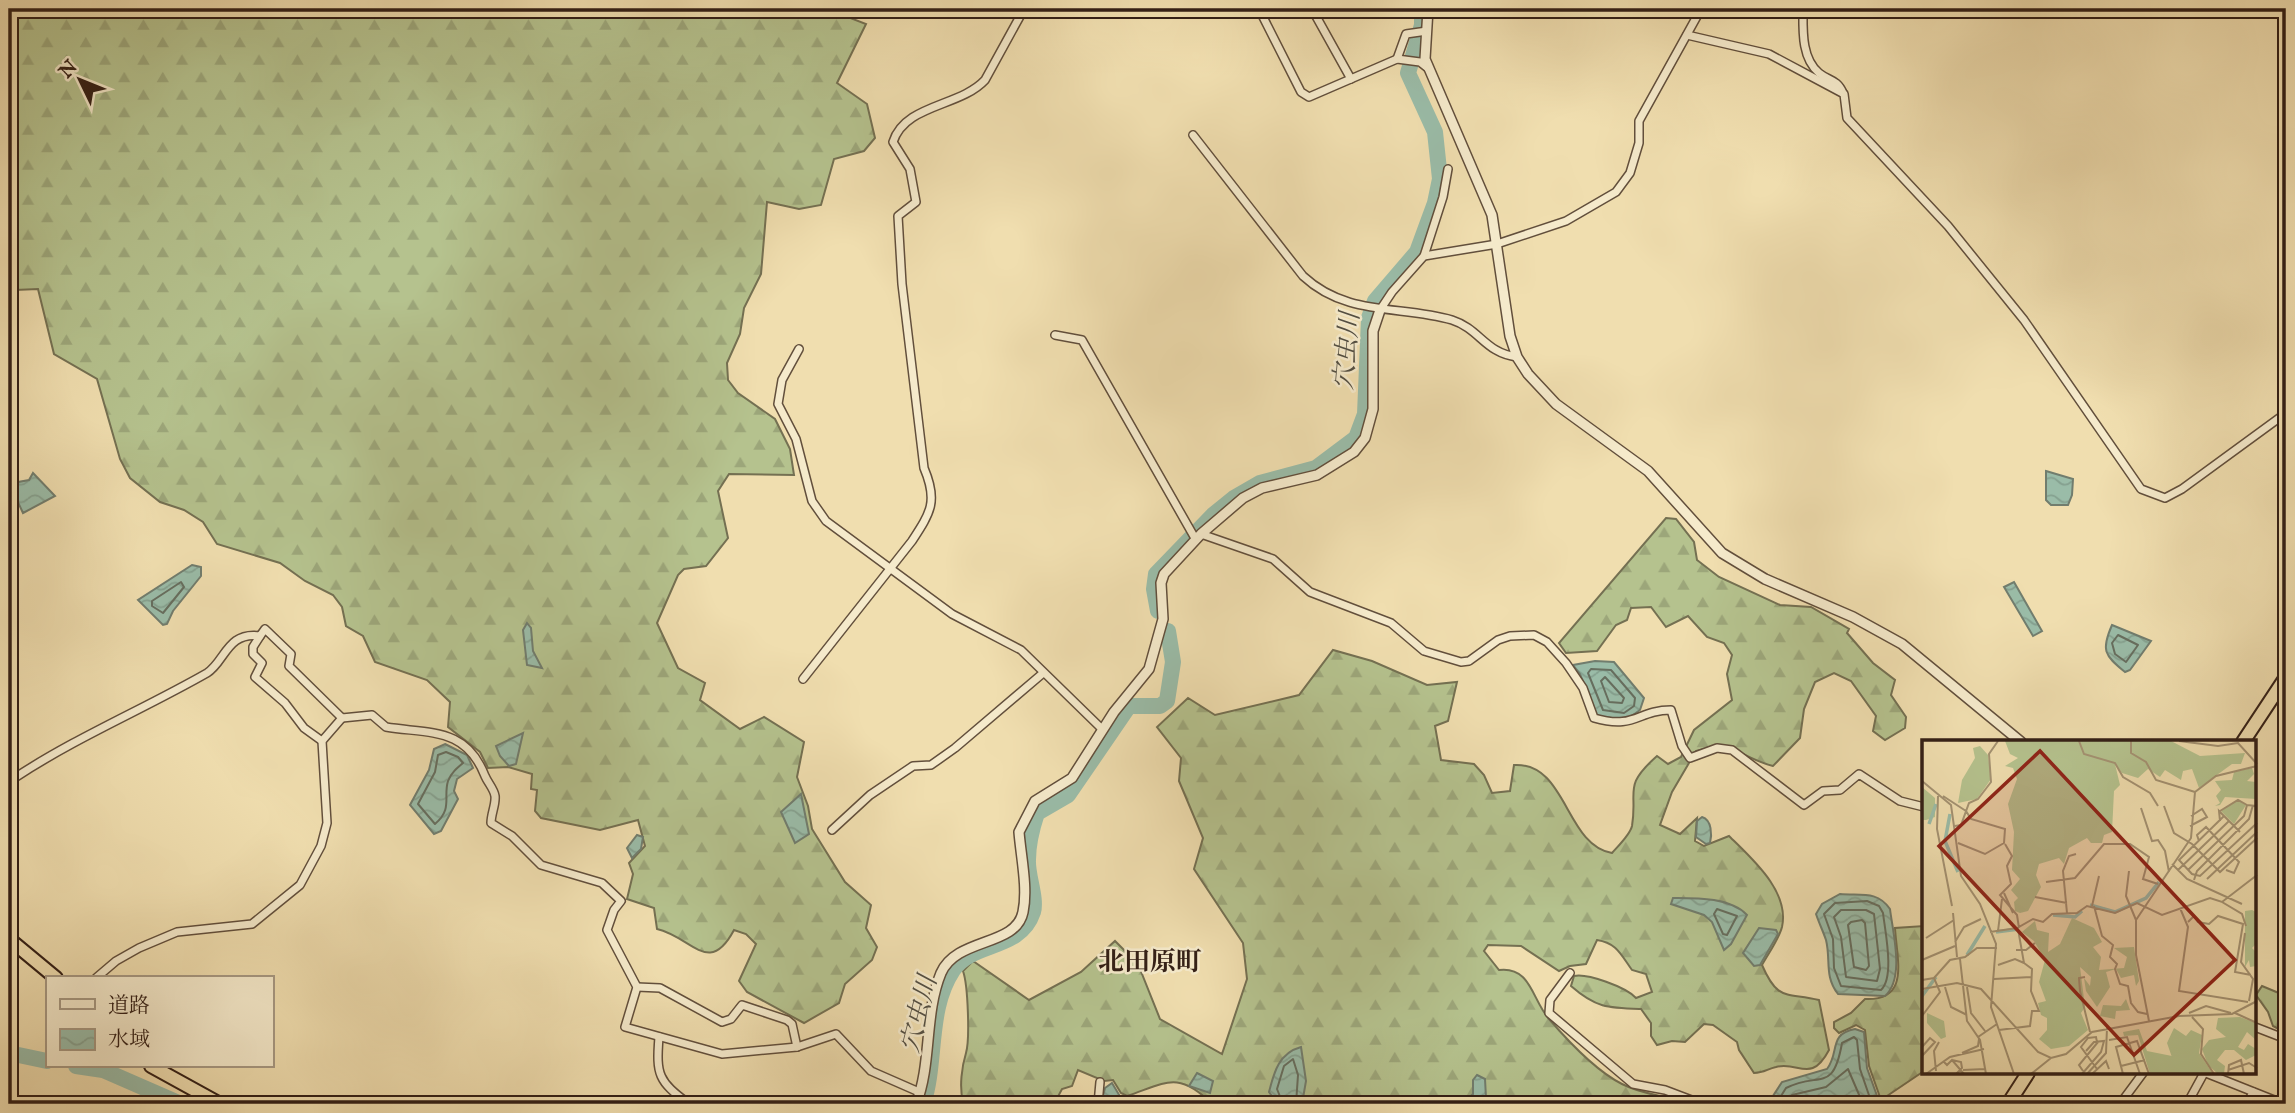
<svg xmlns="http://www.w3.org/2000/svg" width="2295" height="1113" font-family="'IM FELL English','Noto Serif JP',serif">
<defs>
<pattern id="forest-firs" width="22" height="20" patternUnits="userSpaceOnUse" patternTransform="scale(1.75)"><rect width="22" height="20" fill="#b5c28e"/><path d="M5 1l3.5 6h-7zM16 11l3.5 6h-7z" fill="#9ca67a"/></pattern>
<pattern id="water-waves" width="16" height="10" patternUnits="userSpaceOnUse" patternTransform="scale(1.75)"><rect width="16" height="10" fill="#9abca8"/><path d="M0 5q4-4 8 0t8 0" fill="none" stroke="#85a190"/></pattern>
</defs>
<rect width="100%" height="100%" fill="#f0deaf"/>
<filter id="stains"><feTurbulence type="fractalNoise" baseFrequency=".00286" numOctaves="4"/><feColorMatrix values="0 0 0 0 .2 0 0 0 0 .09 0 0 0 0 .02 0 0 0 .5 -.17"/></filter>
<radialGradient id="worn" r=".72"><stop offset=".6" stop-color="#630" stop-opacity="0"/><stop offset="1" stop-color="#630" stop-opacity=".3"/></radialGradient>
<g fill="url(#forest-firs)" stroke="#747052" stroke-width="2">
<path d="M9 9H840L845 16 866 24 837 83 867 104 875 138 864 151 834 159 821 205 799 209 767 202 761 274 744 308 740 334 727 363 728 380 738 393 775 419 790 449 794 475 729 474 718 491 728 538 706 566 684 569 678 575 657 623 678 668 705 683 700 700 740 729 764 717 804 742 797 777 808 806 812 829 845 882 871 905 866 928 877 947 872 960 845 984 839 1003 804 1023 747 992 739 981 756 944 746 934 734 930C709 977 692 937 657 929L654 908 627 899 633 874 629 863 645 846 638 820 600 830 541 818 535 811 537 790 531 789 532 774 508 767 488 768 480 752 448 727 450 702 427 680 375 662 363 636 346 626 342 607 333 595 305 581 280 563 217 544 203 522 184 510 160 502 130 478 120 459 97 379 54 354 38 289 15 290 9 287Z"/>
<path d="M1666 518 1676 519 1694 542 1697 560 1719 577 1780 605 1811 607 1849 629 1847 633 1873 663 1895 680 1891 695 1906 717 1905 728 1885 740 1873 731 1876 716 1851 681 1834 673 1815 682 1804 709 1800 738 1773 766C1738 757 1737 740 1696 751L1672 792 1660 825 1680 834 1697 818 1695 841 1704 846 1729 836C1751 858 1790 891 1782 927 1779 939 1768 954 1762 965 1778 1002 1786 992 1819 1000L1829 1050C1811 1084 1799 1061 1776 1067 1767 1069 1764 1073 1754 1073L1739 1050 1737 1042 1713 1025 1704 1024 1685 1042 1672 1041 1657 1045 1651 1036V1023L1641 1009C1608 1008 1596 1008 1571 986L1574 976C1587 973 1626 987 1636 998L1652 992 1646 974 1632 970C1621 955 1617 943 1597 940L1586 964 1570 966 1559 971 1521 946 1488 945 1484 951 1499 970C1531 966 1532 1000 1549 1019 1568 1041 1596 1071 1622 1084 1643 1095 1668 1096 1690 1104H1212C1178 1070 1166 1083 1127 1096L1121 1093 1113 1080 1104 1081 1078 1070 1072 1086 1062 1089 1054 1104 1040 1100 1033 1104 963 1101C959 1087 962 1066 966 1053 970 1039 968 985 963 971L973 961 1029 1000 1081 972 1115 941 1138 964 1160 1019 1222 1054 1247 979 1243 943 1194 869 1203 838 1179 781 1181 758 1157 727 1188 698 1215 715 1299 695 1333 650 1372 661 1427 685 1457 682 1448 721 1435 726 1441 760 1474 764 1484 775 1492 793 1510 791 1514 765C1567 762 1565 845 1612 853 1618 846 1630 835 1632 826 1638 790 1622 787 1657 756L1668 764 1681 757 1694 730 1732 700 1727 674 1732 655 1724 643 1707 637 1688 616 1666 627 1651 607 1631 608 1627 620 1616 625 1597 651 1566 653 1559 643Z"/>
<path d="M1924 926V1071L1881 1100 1869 1066 1865 1030 1856 1025 1839 1033 1834 1028V1022L1851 1013 1865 999C1910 1001 1897 961 1895 928Z"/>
<polygon points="2262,986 2286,996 2286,1033 2273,1026 2268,1012 2256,995"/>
</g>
<g fill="url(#water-waves)" stroke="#717d6e" stroke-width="2">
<polygon points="850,9 897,9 867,16"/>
<polygon points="2046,471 2073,479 2072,495 2068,505 2051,505 2046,500"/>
<polygon points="33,473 55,496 23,513 11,487 13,483 29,480"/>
<polygon points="192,565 201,567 201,576 173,611 167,624 163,625 138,600"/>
<polygon points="2014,582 2042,631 2033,636 2004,587"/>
<polygon points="527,623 531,628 533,651 542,668 527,665 523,630"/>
<path d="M2112 625 2151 641 2130 670 2125 672C2104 655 2101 650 2112 625Z"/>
<polygon points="1595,661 1614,662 1644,698 1640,710 1626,720 1597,716 1580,674 1573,665"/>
<polygon points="523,733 516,764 509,766 500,756 496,746"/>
<polygon points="445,744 467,755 473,768 457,779 454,791 458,799 441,831 434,834 410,805 429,770 434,749"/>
<polygon points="801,794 809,834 795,843 781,812"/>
<path d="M1702 817C1712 820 1712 835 1710 843L1706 844 1696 837 1697 821Z"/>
<polygon points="637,835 643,837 641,849 632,858 627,848"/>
<path d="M1840 894C1860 896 1877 890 1890 909 1893 934 1905 978 1885 996L1838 994C1824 976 1831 960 1826 940 1823 931 1819 923 1816 914L1822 904Z"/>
<path d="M1673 898C1695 898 1730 897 1747 915L1731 944 1724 950 1712 922 1704 915 1671 904Z"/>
<polygon points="1759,928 1776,930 1778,934 1760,965 1754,966 1743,953"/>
<path d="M1855 1029 1864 1032 1867 1068 1880 1104H1778L1771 1099 1782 1082 1827 1069C1840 1052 1828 1034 1855 1029Z"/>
<path d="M1301 1047 1306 1081 1302 1104H1278L1269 1092C1274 1072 1279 1053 1301 1047Z"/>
<polygon points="1197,1073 1213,1081 1210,1093 1189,1086"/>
<polygon points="1477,1075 1485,1079 1486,1098 1490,1104 1462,1104 1473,1094 1473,1080"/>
<polygon points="1112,1083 1124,1103 1123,1104 1101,1104 1105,1088"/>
</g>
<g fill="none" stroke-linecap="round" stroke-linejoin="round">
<g stroke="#666e5f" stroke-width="2">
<polygon points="181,582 184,587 163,613 152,606 152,601"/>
<polygon points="2118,635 2138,645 2126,662 2115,654 2112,643"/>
<polygon points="1591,669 1611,670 1635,698 1634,706 1624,713 1603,710 1588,673"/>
<polygon points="1605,677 1624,698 1622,703 1609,702 1601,681"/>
<path d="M446 752 458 757 463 763C457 768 451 773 448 781 443 797 453 809 435 824L418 804 435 772 438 755Z"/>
<path d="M1867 901 1879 906 1883 913C1885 931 1895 977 1881 990L1841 986 1834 968 1833 939 1824 914 1835 903Z"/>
<polygon points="1717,909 1737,916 1727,935 1723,934 1714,914"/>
<polygon points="1841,910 1866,910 1874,914 1880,969 1877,981 1846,977 1841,937 1834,917"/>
<polygon points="1862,920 1865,923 1869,966 1866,970 1854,967 1848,925 1851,922"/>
<polyline points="1283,1104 1277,1089 1284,1066 1293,1059 1298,1075 1296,1104"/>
<path d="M1782 1104 1781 1096 1786 1088C1820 1071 1833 1094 1842 1043L1854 1037 1857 1040 1860 1069 1872 1104"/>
<polyline points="1791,1104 1792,1095 1826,1087 1848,1069 1863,1104"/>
</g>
<g stroke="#9abca8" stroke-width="16">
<polyline points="1158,611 1154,589 1156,574 1213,515 1234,498 1260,483 1316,468 1356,438 1365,414 1369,318 1375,301 1417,252 1435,203 1440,179 1435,132 1408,73 1422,25 1422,9"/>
<polyline points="9,1053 47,1061"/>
<polyline points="76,1066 103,1070 181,1104"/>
<path d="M923 1104C937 1061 927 1009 953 970 973 941 1020 951 1033 912 1037 898 1027 875 1028 860 1028 843 1032 828 1037 813L1068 795 1129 706H1160L1167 701 1173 662 1168 631"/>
</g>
<g stroke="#624f3c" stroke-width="10">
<g id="minor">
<polyline points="1259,9 1301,92 1309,97 1397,59 1420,62 1429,69"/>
<polyline points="1312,9 1351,79"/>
<path d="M1803 9C1803 29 1801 58 1819 73 1829 81 1837 79 1843 93"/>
<polyline points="1861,9 1865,9"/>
<polyline points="1687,35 1769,54 1844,94 1847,118 1948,226 2024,320 2141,489 2165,498 2182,489 2286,413"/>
<polyline points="1397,59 1406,34 1427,31"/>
<path d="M1193 135 1303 276C1347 317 1401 305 1452 320 1480 329 1485 353 1517 357"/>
<polyline points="1424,256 1443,197 1448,169"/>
<polyline points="1380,310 1392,292 1424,256 1497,244 1566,221 1616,192 1630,173 1639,143 1639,121 1701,9"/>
<polyline points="1055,335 1082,340 1196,540"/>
<polyline points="799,349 782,380 778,404 796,439 812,501 826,521 952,614 1021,650 1102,729"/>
<path d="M1201 534 1273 559 1310 592 1391 623 1424 651 1461 662 1469 661 1498 640 1510 636 1534 635 1547 642 1566 663 1583 688 1594 718C1636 730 1637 710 1671 710L1682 746 1690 758 1717 748 1732 750 1804 805 1823 791 1840 790 1859 774 1900 801 1924 807"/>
<polyline points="260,636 253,647 253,654 262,663 255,677 285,703 304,728 322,741"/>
<path d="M803 679 912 541C931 512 938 501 924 468L902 284 898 216 916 202 910 169 893 142C905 104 960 107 985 80L1024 9"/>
<path d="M342 718 372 715 386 727C430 734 466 727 485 776 488 783 494 789 495 796 496 804 491 814 491 823L512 836 541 865 602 883 621 901 614 910 607 930 637 987 625 1027 722 1054 797 1047 836 1034 871 1071 919 1092"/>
<path d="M9 776 16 777C77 737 144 709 207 673 225 662 227 631 260 636L265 629 291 654 289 666 342 718 322 741 327 823 321 846 300 885 252 924 177 932 139 948 116 961 96 978"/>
<polyline points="832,830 870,795 913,766 931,765 955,748 1042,674"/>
<polyline points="1570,973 1550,1000 1549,1013 1633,1084 1665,1090 1702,1104"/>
<polyline points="637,987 660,988 722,1022 731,1019 742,1005 787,1020 792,1024 797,1047"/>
<polyline points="2255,1027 2286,1039"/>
<path d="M659 1037C656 1075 658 1081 689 1104"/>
<polyline points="2206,1073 2284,1104"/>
<polyline points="917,1100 940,1104"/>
<polyline points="1098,1104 1100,1082"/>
<polyline points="2120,1104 2143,1073"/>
<polyline points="2187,1104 2204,1073"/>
<polyline points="2247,1104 2253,1092"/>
</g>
</g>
<g stroke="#624f3c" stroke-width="12">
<g id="tertiary">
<polyline points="1428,9 1425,59 1492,215 1510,336 1517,357 1528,374 1556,404 1648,471 1722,553 1765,579 1853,617 1902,644 2021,742"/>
<path d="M916 1104C932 1064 924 1014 941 973 957 937 1016 947 1023 912 1028 888 1021 857 1019 832L1035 801 1072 778 1114 712 1149 669 1163 619 1161 583 1164 574 1201 534 1243 498 1262 488 1317 475 1354 452 1365 438 1373 409V331L1380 310"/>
</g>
</g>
<g stroke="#331f16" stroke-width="16">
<g id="trunk">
<polyline points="2243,742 2286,677"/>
<polyline points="9,939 56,978"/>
<polyline points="151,1066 220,1104"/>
<polyline points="2008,1104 2028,1073"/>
</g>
</g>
<use href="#minor" stroke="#f5eacb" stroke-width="7"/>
<use href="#tertiary" stroke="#f5eacb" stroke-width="9"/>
<use href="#trunk" stroke="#f0deaf" stroke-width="12"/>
</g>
<g text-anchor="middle" stroke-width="5" stroke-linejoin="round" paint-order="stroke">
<g font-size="26" font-style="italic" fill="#524e42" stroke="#f5eacb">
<text transform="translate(1346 351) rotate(-85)" y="9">穴虫川</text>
<text transform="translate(918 1014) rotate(-76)" y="9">穴虫川</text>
</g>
<g font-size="26" font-weight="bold" fill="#331f16" stroke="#f5eacb">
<text x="1150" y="970">北田原町</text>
</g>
</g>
<g transform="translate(1922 740)">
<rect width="334" height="334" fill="#f0deaf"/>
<path d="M83 1H249L278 16 323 13 319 24H310L277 48 270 29 261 31 259 40 243 30 238 37 226 29 216 38 200 33 193 24 198 45 192 51 190 92 182 95 180 103H169L165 98 147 108 142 124 137 118 117 124 114 135 119 147 106 171 98 173 93 171 92 162 96 158 89 150 98 139 90 130 92 92 86 64 95 39 91 28 83 26 96 18 88 14ZM58 6 66 15 69 39 55 59 36 63 40 40 53 18 51 8ZM330 28 332 34 325 41 334 42V59L303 57 298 65 293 66 298 63 294 56 299 50 293 41 310 40 312 32ZM0 47 13 58V77L4 80H0ZM330 170 334 172V204L330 208 334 212V226L328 227 327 220 323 227V171ZM150 178 172 188 180 202 171 207 179 217 177 230 202 228 205 217 192 208 212 207 217 241 214 246 212 235 199 238 194 229 184 232 188 247 175 267 164 251 162 238 168 246 169 237 158 227 163 267 159 273 166 290 147 306 129 309 117 299 125 290V278L119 275 116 263 124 261 117 242 123 220 112 201 100 192 113 181 115 190 127 193 126 212 138 204ZM204 259 208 270 194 271 193 279 178 276 181 265 199 266ZM5 273 22 281 24 297 19 299 5 283ZM318 277 334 283V300L325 292 316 307 322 310 326 304 334 309V315L324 320 312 310H303L295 320 303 326 302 334H296L286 325 280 309 287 300 304 297 294 289 296 278ZM217 289 225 311 255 317 269 334H228L216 295 202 296 201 292Z" fill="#b5c28e"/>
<path d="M316 60 324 65 312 84 299 71ZM252 288 264 296 269 290 280 295 277 313 291 334H243L253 326 245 303Z" fill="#b5c28e"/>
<path fill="none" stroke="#9abca8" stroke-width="3.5" d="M28 74 23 101 36 132M7 84 14 64M168 165 193 172 224 158 237 142M131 175 153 177 160 171M74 192 97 189M45 215 63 186M0 256 14 237"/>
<path fill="none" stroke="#a49272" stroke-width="2" d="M157 1 162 14 193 23 201 37 228 53 236 66M209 1V13L224 22 234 40 273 52M257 1 296 6 316 3 335 24M0 41 29 65 39 136 58 164 74 204 69 267 92 334M16 56 15 89 30 166M21 56 44 71M242 66 252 93 270 104 298 132 335 98M219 68 230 101 236 100 243 111 247 132M298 71 316 60 325 65M302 76 257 120 270 134 278 136 335 83M298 81 297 71 318 92M33 86 39 85 47 63 56 59 69 42 67 14 76 1M268 86 285 77 280 69 269 76M277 101 275 95 284 87 317 122 312 133 304 130M36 103 63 114 82 103 83 89 49 79 44 71M83 104 90 116 85 126 89 144 78 155 95 175 97 188M250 124 265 139 320 164M256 130 307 81M266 130 322 76 325 65 335 66M207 131 204 156 214 180M285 139 335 92M272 140 275 131 327 79 331 65M124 142 153 138 182 104H208L227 117 221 139 236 144M82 153 91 173M113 157 145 163M300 162 320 174 324 186M170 166 177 136M172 166 180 196 191 205 188 217 195 224 193 229 198 244 206 246 209 263 216 272 225 274M258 168 266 187 257 251 326 262M31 173 35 217M145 173 141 131 147 116 154 114M266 182 272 176 276 182 287 184 296 176 321 184 313 232 329 235M76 191 80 159M68 192 95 188 111 179 121 182 130 174 155 173 165 166 193 173 215 163 240 175 288 158 300 162 335 135M323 193 319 222 331 239 327 261M4 198 32 180M33 202 42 187 59 179M94 210H104L113 203M38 219 45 281 58 300 64 334M0 220 33 206M76 225 93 219 102 223 96 189M163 237 157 238 158 251 168 292M72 239 109 237M0 240 12 238 28 220 43 217 55 208H75M23 247 29 267 45 275M45 247 49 273 63 291M0 249 35 243 59 249 116 312 129 318 144 314 170 292 257 276 310 274 335 261M267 273 284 266 309 273M313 273 335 283M0 276 18 252 12 238M270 277 281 289 279 314 292 334M227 281 214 215V180L269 98 273 52 294 36 335 26M77 290 108 286 110 271H117L109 251 110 229 102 223M56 297 75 284M187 300 205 297 218 334M175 302 174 297 166 298 159 307 175 329M0 307 8 298 13 302 0 316M40 313 56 306 57 299M30 320 39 322 40 328 34 334M22 322 25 325 30 320 42 334M199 326 223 320M41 330 63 329M306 330 327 323 335 328M14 331 12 311 17 302M161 331 157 325 176 302M4 334 28 317 62 309M109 334 129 318M160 334 179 312 182 301 172 302 164 311M165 334 184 313 185 288M170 334 184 321 187 329M201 334 194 307 215 301 227 334M306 334 307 325 319 320 322 334"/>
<path fill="#8f2418" fill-opacity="0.15" stroke="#8f2418" stroke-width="3.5" d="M118 11 313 220 212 315 17 106Z"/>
<rect width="334" height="334" fill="none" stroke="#331f16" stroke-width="3.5"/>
</g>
<rect width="2295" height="1113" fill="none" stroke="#f0deaf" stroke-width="35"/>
<rect x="10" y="10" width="2274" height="1092" fill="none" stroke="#331f16" stroke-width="3.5"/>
<rect x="18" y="18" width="2260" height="1078" fill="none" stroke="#331f16" stroke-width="2"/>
<rect x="46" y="976" width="228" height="91" fill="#f5eacb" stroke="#a79983" stroke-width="2"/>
<rect x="60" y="999" width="35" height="10" fill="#f5eacb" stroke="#a79983" stroke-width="2"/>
<text x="108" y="1012" font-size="21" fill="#331f16">道路</text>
<rect x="60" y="1029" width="35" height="21" fill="url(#water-waves)" stroke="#a79983" stroke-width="2"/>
<text x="108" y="1046" font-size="21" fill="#331f16">水域</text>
<g transform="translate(80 80) rotate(313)" stroke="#f5eacb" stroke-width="5" paint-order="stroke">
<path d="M0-5L12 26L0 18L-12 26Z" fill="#331f16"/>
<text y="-10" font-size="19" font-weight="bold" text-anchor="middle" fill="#331f16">N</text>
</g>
<rect width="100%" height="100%" filter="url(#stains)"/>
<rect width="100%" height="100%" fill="url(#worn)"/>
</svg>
